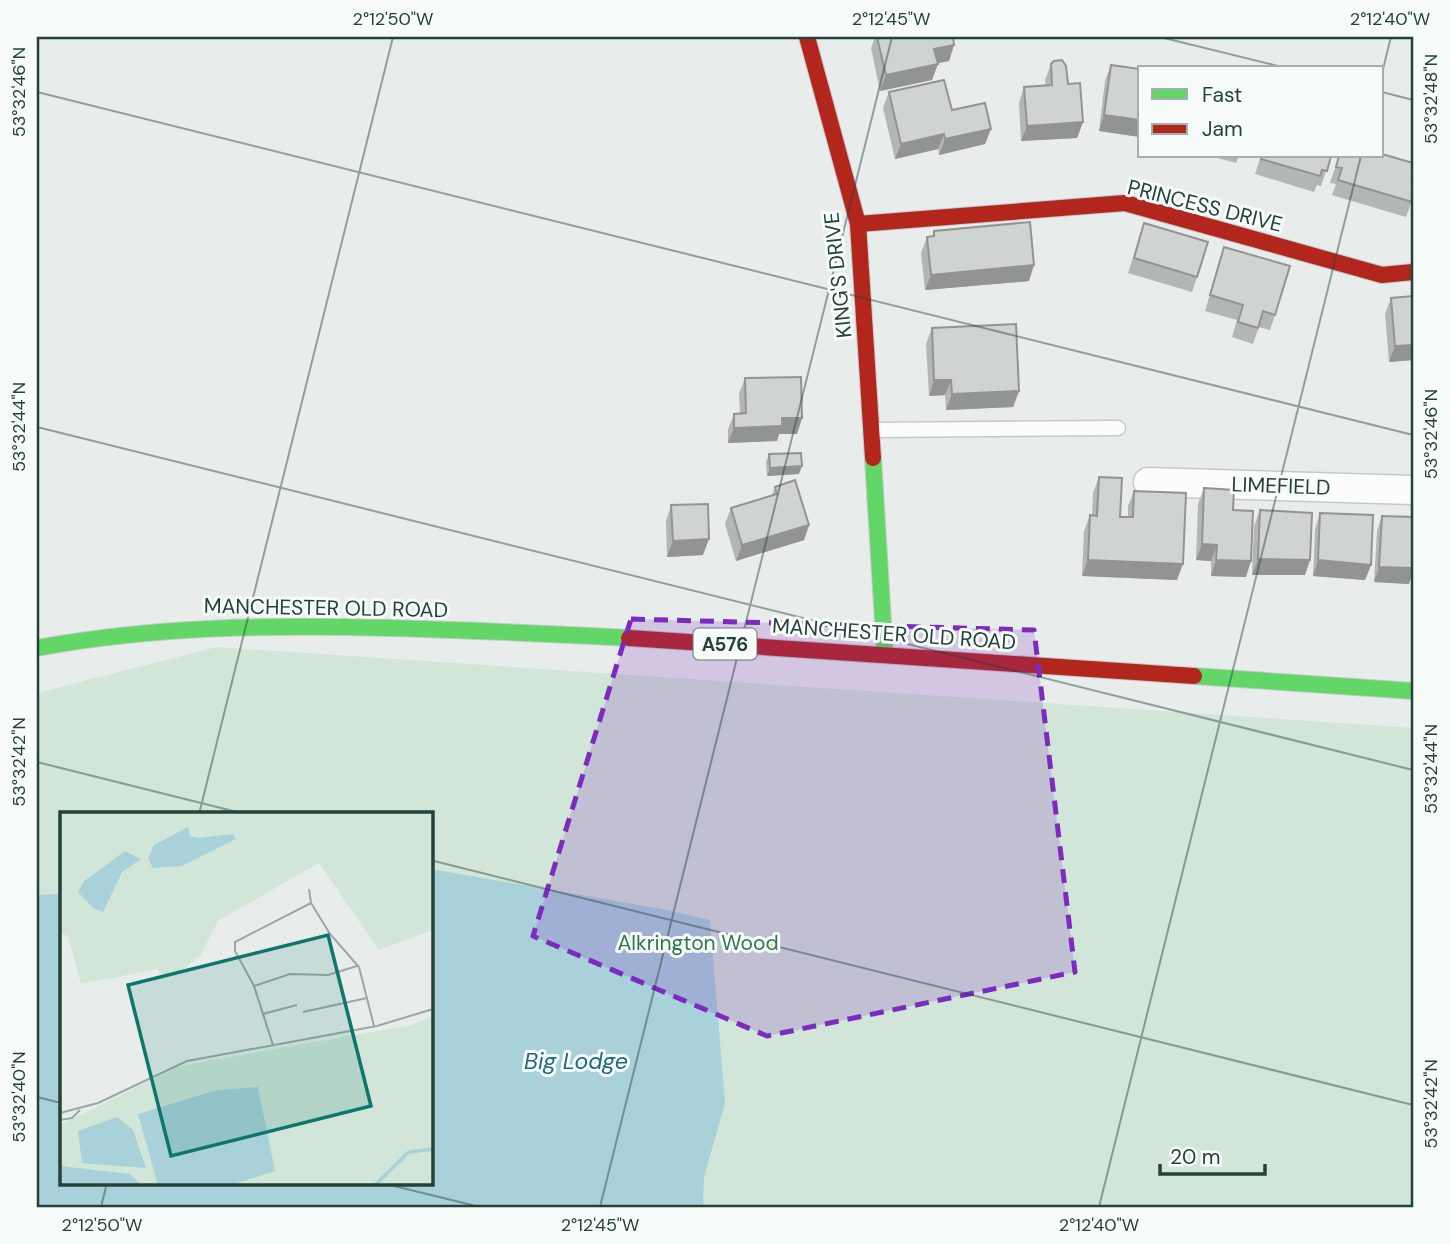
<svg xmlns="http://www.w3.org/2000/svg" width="1450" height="1244" font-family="'DM Sans',sans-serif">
<rect width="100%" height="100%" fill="#e8edeb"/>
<path fill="#d1e5d8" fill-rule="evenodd" d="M217 647 1413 728V1207H37V693ZM61 814H430V1183H61Z"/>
<polygon fill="#a9d1da" points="431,869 662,909 710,920 725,1103 704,1177 703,1207 37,1207 37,895 61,894 61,1183 430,1183"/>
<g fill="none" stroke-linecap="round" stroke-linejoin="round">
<g stroke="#c5cac8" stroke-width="17">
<polyline id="lane" points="873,430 1118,428"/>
</g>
<g stroke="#c5cac8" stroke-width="31">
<polyline id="street" points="1148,482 1413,490"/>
</g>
<g stroke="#c3cac8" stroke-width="18">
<g id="fast">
<polyline points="873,458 885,655"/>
<path d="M37 648C155 626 272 625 391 628 471 630 550 634 629 638"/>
<polyline points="1194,676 1413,691"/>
</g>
</g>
<g stroke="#c3cac8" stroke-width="18">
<g id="jam">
<polyline points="807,37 858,224 873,458"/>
<polyline points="858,224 1125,203 1382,275 1413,272"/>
<polyline points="629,638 1194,676"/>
</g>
</g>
<use href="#lane" stroke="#fcfcfc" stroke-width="14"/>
<use href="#street" stroke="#fcfcfc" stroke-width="28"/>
<use href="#fast" stroke="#63d668" stroke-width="16"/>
<use href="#jam" stroke="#b3261e" stroke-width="16"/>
</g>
<g fill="#b2b6b5">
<polygon points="875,37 953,37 954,45 949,61 937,63 932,80 880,91 871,48"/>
<polygon points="1051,64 1068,84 1083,122 1077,138 1021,141 1019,103 1024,87 1046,85 1045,80"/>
<polygon points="1111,65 1140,84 1140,137 1099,131 1105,81"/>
<polygon points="889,92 952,110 991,129 985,144 939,155 938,149 895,159 883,108"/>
<polygon points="1210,156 1239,156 1236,163"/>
<polygon points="1261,156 1331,156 1321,186 1317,185 1314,192 1255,174"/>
<polygon points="1339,156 1382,156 1412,177 1413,198 1406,217 1332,195 1336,184 1330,183"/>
<polygon points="1144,223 1197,277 1192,292 1128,273"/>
<polygon points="934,231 1029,281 925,290 921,253 927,237 932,237"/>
<polygon points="1224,247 1275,315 1270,330 1259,327 1253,344 1232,337 1237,320 1205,311"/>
<polygon points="1413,296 1413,360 1389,362 1385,314 1391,298"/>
<polygon points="932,328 1019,391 1013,407 946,410 945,395 929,396 926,344"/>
<polygon points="745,378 802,418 797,434 779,434 777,441 728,443 728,429 734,414 740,413 739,394"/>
<polygon points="769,454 799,474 767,476 766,462"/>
<polygon points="1099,477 1120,517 1128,517 1128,506 1134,491 1177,580 1082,576 1084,531 1090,515 1092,515 1093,493"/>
<polygon points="775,487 809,525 804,540 736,561 725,524 731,508 772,495"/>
<polygon points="1204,488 1233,510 1246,577 1211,576 1211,561 1196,560 1198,504"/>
<polygon points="671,505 703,555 667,557 666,521"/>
<polygon points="1260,510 1305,575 1252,575 1254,526"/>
<polygon points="1320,513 1371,565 1365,580 1313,576 1315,529"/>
<polygon points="1382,516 1409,584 1374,582 1377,531"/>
</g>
<g fill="#919493">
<polygon points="954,45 949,61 929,65 934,49"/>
<polygon points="938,64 932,80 880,91 886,75"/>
<polygon points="1104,115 1140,120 1140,137 1099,131"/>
<polygon points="1083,122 1077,138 1021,141 1027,126"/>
<polygon points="991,129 985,144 939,155 945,139"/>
<polygon points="944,134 938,149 895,159 901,144"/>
<polygon points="1034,265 1029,281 925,290 931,275"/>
<polygon points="1413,345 1413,360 1389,362 1395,346"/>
<polygon points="934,380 951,380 945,395 929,396"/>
<polygon points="1019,391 1013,407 946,410 952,394"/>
<polygon points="782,418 802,418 797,434 779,434 777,441 728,443 734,428"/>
<polygon points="802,466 799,474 767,476 770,468"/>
<polygon points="809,525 804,540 736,561 742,545"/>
<polygon points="709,539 703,555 667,557 673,541"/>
<polygon points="1202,544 1217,545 1211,561 1196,560"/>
<polygon points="1258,559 1310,560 1305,575 1252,575"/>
<polygon points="1413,559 1413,571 1409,584 1374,582 1379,567"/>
<polygon points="1088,560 1183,564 1177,580 1082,576"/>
<polygon points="1216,560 1251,561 1246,577 1211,576"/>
<polygon points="1318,560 1371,565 1365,580 1313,576"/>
</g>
<g fill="#cfd4d2" stroke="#919493" stroke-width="2">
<polygon points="877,37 953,37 954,45 934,49 938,64 886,75"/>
<polygon points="1062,60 1066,66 1068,84 1080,83 1083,122 1027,126 1024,87 1052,85 1051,64 1054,61"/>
<polygon points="1111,65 1140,69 1138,83 1140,84 1140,120 1104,115"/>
<polygon points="944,80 952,110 985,103 991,129 945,139 944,134 901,144 889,92"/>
<polygon points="1382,154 1413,163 1412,177 1413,177 1413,198 1412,202 1338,180 1342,168 1336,167 1339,156 1382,156"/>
<polygon points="1262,156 1331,156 1327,171 1322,170 1320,176 1261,159"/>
<polygon points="1030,222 1034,265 931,275 927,237 934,236 934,231"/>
<polygon points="1144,223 1208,242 1197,277 1134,258"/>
<polygon points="1224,247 1290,266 1275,315 1263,311 1258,328 1238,322 1243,305 1210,295"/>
<polygon points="1413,296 1413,345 1395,346 1391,298"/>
<polygon points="1016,324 1019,391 952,394 951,380 934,380 932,328"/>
<polygon points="801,377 802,418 782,418 782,426 734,428 734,414 746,413 745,378"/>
<polygon points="801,453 802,466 770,468 769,454"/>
<polygon points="1099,477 1122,478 1120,517 1133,517 1134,491 1186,493 1183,564 1088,560 1090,515 1097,516"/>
<polygon points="795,480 809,525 742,545 731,508 777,494 775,487"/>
<polygon points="1204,488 1234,490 1233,510 1253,511 1251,561 1216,560 1217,545 1202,544"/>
<polygon points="708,504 709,539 673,541 671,505"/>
<polygon points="1260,510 1312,513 1310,560 1258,559"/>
<polygon points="1320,513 1373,515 1371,565 1318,560"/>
<polygon points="1382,516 1413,517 1413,568 1379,567"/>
</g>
<path fill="#7b2cbf" fill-opacity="0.2" stroke="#7b2cbf" stroke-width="5" stroke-dasharray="14 9" stroke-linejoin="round" d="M631 619 1034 630 1075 972 767 1036 533 936Z"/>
<path fill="none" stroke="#24413b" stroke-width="2" stroke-opacity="0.45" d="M1160 37 1286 68M1382 73 1391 37M37 92 1413 435M1382 92 1413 100M37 427 1413 770M37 762 245 814M199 814 393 37M430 860 1413 1105M37 1097 61 1103M382 1183 480 1207M101 1207 107 1183M600 1207 892 37M1099 1207 1361 156"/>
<g text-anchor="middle" stroke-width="6" stroke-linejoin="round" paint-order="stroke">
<rect fill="#f7fbf9" stroke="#637974" stroke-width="2" x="693.5" y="628.5" width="63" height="31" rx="5"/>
<g font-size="19" font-weight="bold" fill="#24413b">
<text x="725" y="651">A576</text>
</g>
<g font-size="21" fill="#24413b" stroke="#f7fbf9">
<text transform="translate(1205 206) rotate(14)" y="7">PRINCESS DRIVE</text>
<text transform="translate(838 275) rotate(-96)" y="7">KING'S DRIVE</text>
<text transform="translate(1281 486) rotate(2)" y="7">LIMEFIELD</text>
<text transform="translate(326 608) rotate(1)" y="7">MANCHESTER OLD ROAD</text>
<text transform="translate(894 634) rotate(4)" y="7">MANCHESTER OLD ROAD</text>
</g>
<g font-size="21" fill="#2e794e" stroke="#f7fbf9">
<text x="698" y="950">Alkrington Wood</text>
</g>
<g font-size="23" font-style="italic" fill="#1d697e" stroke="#f7fbf9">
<text x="576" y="1069">Big Lodge</text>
</g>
</g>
<g transform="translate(60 812)">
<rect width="373" height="373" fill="#e8edeb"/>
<path d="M0 0H373V118L319 138 259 51 158 109 140 144 116 163H102L97 157 21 172 8 124 0 121ZM373 204V373H0V313L120 254 351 213Z" fill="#d1e5d8"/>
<path d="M128 15 130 24 138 26 173 22 176 27 122 54 93 56 88 47 94 33ZM65 39 81 47 62 60 43 100 33 96 18 80 23 70ZM198 275 215 359 171 373H98L78 302 157 278ZM57 305 73 318 86 356 22 351 18 319ZM0 354 70 362 81 373H0Z" fill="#a9d1da"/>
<path fill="none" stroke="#a9d1da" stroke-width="3.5" d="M315 373 349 340 373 337"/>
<path fill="none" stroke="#9aa8a5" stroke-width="2" d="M249 77 251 91 270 122 299 155 314 214M194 174 230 162 268 163 297 154M243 200 307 186M203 202 237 193M213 233 194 174 175 139V130L251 91M0 301 38 291 127 249 317 214 373 197M0 308 12 306 20 298"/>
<path fill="#0f766e" fill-opacity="0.15" stroke="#0f766e" stroke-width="3.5" d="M268 123 311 294 111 344 68 173Z"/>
<rect width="373" height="373" fill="none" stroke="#24413b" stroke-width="3.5"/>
</g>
<rect width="1450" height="1244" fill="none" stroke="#f7fbf9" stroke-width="77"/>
<rect x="1138" y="66" width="245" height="91" fill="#f7fbf9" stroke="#a3b1ad" stroke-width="2"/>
<rect x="1152" y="89" width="35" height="10" fill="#63d668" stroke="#a3b1ad" stroke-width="2"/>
<text x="1202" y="102" font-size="21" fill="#24413b">Fast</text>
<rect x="1152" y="124" width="35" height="10" fill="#b3261e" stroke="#a3b1ad" stroke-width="2"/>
<text x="1202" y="136" font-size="21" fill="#24413b">Jam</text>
<path d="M1160 1164v10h105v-10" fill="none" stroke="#24413b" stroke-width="3.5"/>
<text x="1170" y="1164" font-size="21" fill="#24413b" stroke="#f7fbf9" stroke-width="5" paint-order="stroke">20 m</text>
<rect x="38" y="38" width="1374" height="1168" fill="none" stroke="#24413b" stroke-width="2.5"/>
<g font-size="18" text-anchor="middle" fill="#24413b">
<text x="393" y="25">2°12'50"W</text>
<text x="891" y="25">2°12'45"W</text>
<text x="1390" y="25">2°12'40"W</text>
<text transform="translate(19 92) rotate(-90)" y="6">53°32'46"N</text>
<text transform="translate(1431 99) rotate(-90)" y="6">53°32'48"N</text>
<text transform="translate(19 427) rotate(-90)" y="6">53°32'44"N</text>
<text transform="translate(1431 434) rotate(-90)" y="6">53°32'46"N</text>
<text transform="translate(19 762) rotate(-90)" y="6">53°32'42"N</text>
<text transform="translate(1431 769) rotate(-90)" y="6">53°32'44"N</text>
<text transform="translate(19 1097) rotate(-90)" y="6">53°32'40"N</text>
<text transform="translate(1431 1104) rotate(-90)" y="6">53°32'42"N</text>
<text x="102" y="1231">2°12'50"W</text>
<text x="600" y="1231">2°12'45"W</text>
<text x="1099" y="1231">2°12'40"W</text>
</g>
</svg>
